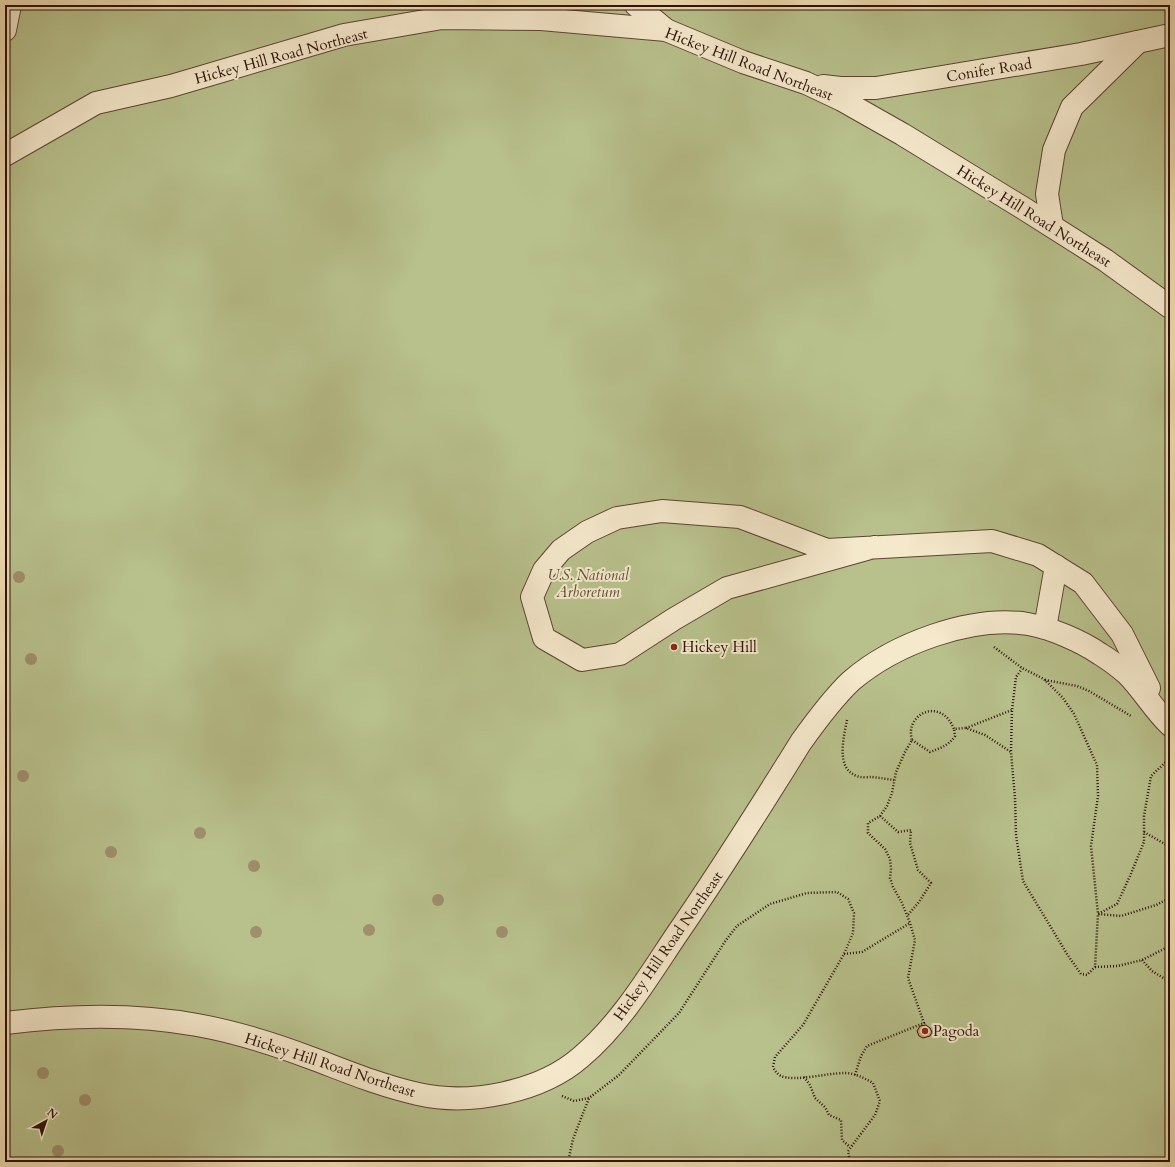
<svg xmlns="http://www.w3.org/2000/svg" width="1175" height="1167" font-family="Cardo,serif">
<rect width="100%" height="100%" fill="#efddb1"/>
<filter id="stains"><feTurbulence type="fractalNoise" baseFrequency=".005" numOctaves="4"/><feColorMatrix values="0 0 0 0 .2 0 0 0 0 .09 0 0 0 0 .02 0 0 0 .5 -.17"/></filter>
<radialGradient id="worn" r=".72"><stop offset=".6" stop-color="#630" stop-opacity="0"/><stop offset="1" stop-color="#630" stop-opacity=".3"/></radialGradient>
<rect fill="#b8c18c" stroke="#72694a" x="5" y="5" width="1165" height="1157"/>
<polygon fill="#d79f79" stroke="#2c1107" points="926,1025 930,1028 932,1032 930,1036 923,1038 919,1036 917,1031 920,1026"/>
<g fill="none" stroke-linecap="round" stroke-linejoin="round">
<g stroke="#5d4432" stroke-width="24">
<g id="minor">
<polyline points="636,5 666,30"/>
<polyline points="5,30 10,5"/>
<polyline points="823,86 840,88 876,88 1081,54 1170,35"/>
<polyline points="5,155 96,103 171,86 344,35 442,18 541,19 666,30 743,62 806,83 842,100 902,134 1023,208 1105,260 1170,307"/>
<polyline points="1052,226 1047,194 1054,150 1072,107 1138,42"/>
<polyline points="874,547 727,588 674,619 620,654 582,660 544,638 532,597 544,570 561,550 587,532 617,518 662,511 740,517 827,550 992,541 1038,555 1083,583 1122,634 1149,688"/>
<polyline points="1045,628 1056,566"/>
<path d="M5 1023C69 1015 133 1013 197 1025 236 1032 274 1044 311 1058 346 1071 381 1086 418 1094 470 1106 541 1092 581 1057 620 1024 647 979 675 937 719 873 760 808 801 742 816 721 832 699 851 681 894 644 971 615 1028 624 1051 628 1081 641 1100 654 1110 660 1119 667 1127 674 1143 690 1154 710 1170 725"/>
</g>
</g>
<g stroke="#2c1107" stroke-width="2.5" stroke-dasharray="1 2" stroke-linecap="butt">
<polyline points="994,647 1022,668 1044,679 1063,698 1074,714 1097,765 1098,796 1091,846 1098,914 1121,916 1156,905 1170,898"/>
<polyline points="1045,680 1077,686 1089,691 1131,716"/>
<path d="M847 720C844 736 835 769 857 776 861 778 868 777 872 777 880 778 887 779 894 780"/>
<polyline points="966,728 1012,710"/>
<path d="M912 740 930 752C941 748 949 745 955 736L954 729"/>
<polyline points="1011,751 1012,710 1016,677 1022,669"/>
<polyline points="880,816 898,832 911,830 910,843 918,870 931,883 919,902 907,916"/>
<polyline points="1144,832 1170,847"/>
<polyline points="844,954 862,952 910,923"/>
<polyline points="1142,960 1152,971 1170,982"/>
<polyline points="1095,967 1118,966 1142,960 1170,946"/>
<path d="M855 1075 861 1056 867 1046 924 1023 908 978 915 940 910 923 902 903 893 887 890 878 891 869 890 859 885 849 868 833V823L880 816 887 806 892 793 896 772 905 752 912 740C904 714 941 696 954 729L966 728 985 735 1011 752 1015 798 1016 835 1023 881 1067 954 1081 974 1087 975 1095 967 1098 914 1117 904 1130 876 1144 842V816L1151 776 1170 758"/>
<polyline points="804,1077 810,1085 815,1098 825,1107 829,1115 841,1120 842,1140 850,1147"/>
<path d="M562 1096 574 1101 589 1098 619 1075 679 1013 726 940 737 926 770 904 807 893 837 892 848 899 854 913 853 933 844 954 803 1025 775 1057 773 1067C775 1071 777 1074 781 1076 795 1082 828 1073 844 1073 855 1073 864 1078 873 1083L880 1101 875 1115 848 1151 850 1162"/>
<polyline points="568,1162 573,1139 589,1098"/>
</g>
<use href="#minor" stroke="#f5e9cc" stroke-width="22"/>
</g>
<g fill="#9f8f6d">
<circle cx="19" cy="577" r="6"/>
<circle cx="31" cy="659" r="6"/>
<circle cx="23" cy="776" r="6"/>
<circle cx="200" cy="833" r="6"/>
<circle cx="111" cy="852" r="6"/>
<circle cx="254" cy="866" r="6"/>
<circle cx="438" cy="900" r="6"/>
<circle cx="369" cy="930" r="6"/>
<circle cx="256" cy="932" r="6"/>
<circle cx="502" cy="932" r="6"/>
<circle cx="43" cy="1073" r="6"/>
<circle cx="85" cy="1100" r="6"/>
<circle cx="58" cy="1151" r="6"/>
</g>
<g fill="#8f2418" stroke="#f5e9cc" stroke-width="1.5">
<circle cx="674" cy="647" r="4"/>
<circle cx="925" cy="1031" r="4"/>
</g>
<g text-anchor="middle" stroke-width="4" stroke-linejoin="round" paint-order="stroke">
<g font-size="15" fill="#2c1107" stroke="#f5e9cc">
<text transform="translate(281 56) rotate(-15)" y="5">Hickey Hill Road Northeast</text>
<text transform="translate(749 64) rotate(21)" y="5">Hickey Hill Road Northeast</text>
<text transform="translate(989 70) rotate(-9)" y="5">Conifer Road</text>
<text transform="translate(1034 216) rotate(32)" y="5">Hickey Hill Road Northeast</text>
<text transform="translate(668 946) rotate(-55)" y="5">Hickey Hill Road Northeast</text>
<text transform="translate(330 1065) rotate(18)" y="5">Hickey Hill Road Northeast</text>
</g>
<g font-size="15" font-style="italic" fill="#5d4f36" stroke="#f5e9cc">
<text x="588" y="580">U.S. National<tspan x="588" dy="17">Arboretum</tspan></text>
</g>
<g font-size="15" fill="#2c1107" stroke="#f5e9cc" text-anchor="start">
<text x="682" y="652">Hickey Hill</text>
<text x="933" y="1036">Pagoda</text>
</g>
</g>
<rect width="1175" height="1167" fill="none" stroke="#efddb1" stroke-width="20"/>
<rect x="6" y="6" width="1163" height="1155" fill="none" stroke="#2c1107" stroke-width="2"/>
<rect x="10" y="10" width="1155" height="1147" fill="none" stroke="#2c1107"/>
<g transform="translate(46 1121) rotate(40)" stroke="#f5e9cc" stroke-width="3" paint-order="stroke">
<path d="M0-3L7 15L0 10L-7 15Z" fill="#2c1107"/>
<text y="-6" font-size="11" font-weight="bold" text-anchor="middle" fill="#2c1107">N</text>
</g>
<rect width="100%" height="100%" filter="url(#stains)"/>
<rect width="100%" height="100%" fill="url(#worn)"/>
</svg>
